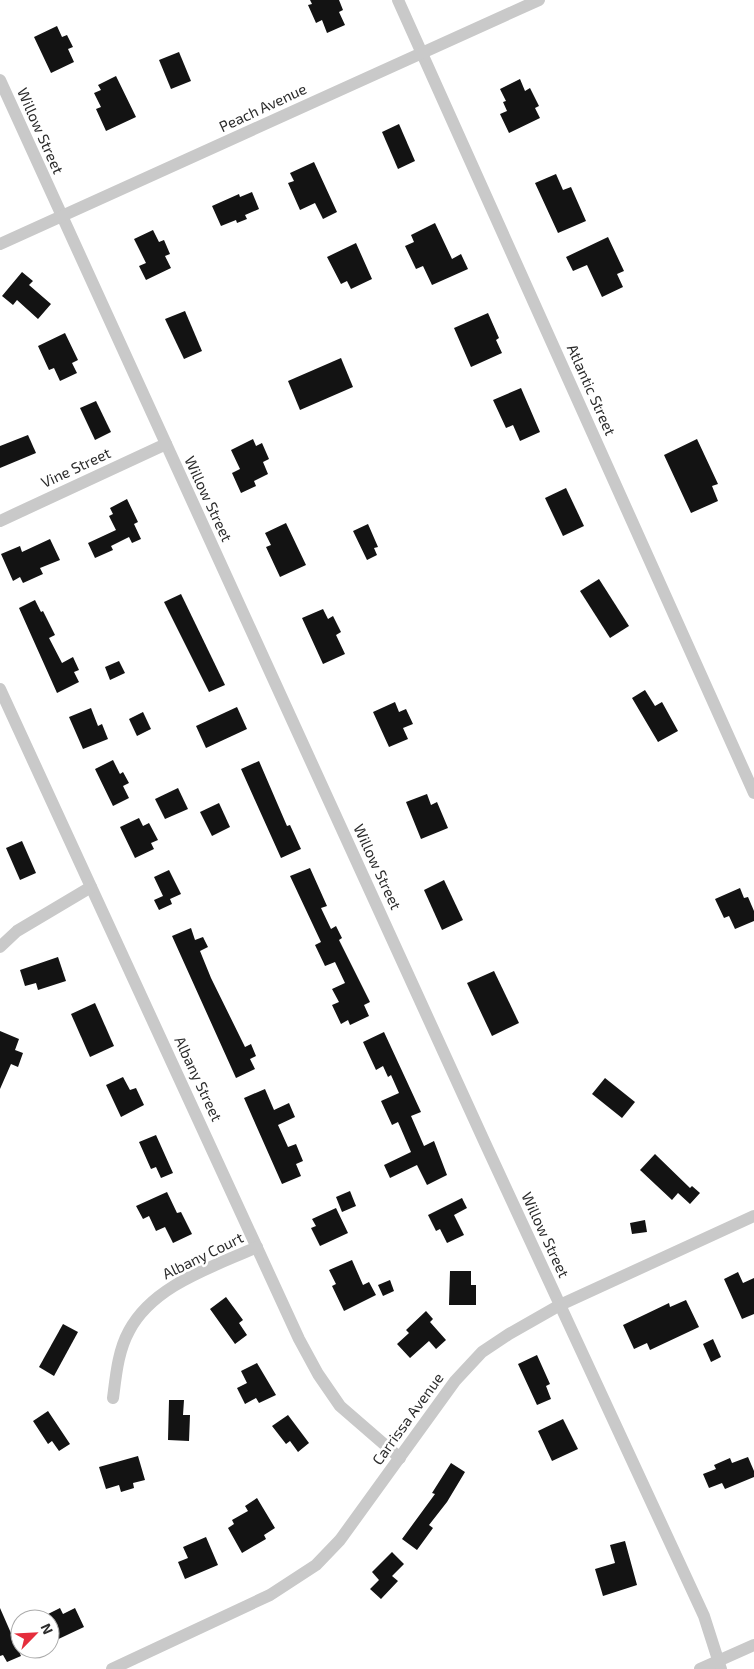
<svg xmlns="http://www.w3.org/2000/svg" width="754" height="1669" font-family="'Exo 2',sans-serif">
<rect width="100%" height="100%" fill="#fff"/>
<g fill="#131313">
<polygon points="310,0 339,0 343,10 339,12 345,25 327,33 322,20 316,23 308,5 312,4"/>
<polygon points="57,26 62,37 67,35 73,47 68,49 74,62 51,73 34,37"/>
<polygon points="179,52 191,81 171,89 159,60"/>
<polygon points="116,76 136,117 106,131 96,109 101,107 94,93 101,90 98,85"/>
<polygon points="520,79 525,91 530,88 539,106 535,108 540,118 509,133 500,114 507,111 503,102 506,101 500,89"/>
<polygon points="399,124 415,161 398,169 382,132"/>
<polygon points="314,162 337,212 323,219 315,203 300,210 288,183 294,181 290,173"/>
<polygon points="556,174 563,190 571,187 586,221 558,233 535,183"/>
<polygon points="252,192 259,209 245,215 247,219 237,223 236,220 221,226 212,206 239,194 240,197"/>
<polygon points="435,223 452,259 461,254 468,269 432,285 423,266 416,269 405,246 414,242 411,235"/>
<polygon points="153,230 159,242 164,240 170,254 165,256 171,268 146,280 139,266 146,263 134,239"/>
<polygon points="608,237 624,271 617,274 623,287 602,297 587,265 573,271 566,257"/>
<polygon points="356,243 372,279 351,289 347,281 341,284 327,257"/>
<polygon points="22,272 33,281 29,285 51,304 38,319 17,300 13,305 2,296"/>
<polygon points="185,311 202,351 184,359 165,319"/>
<polygon points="488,313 499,338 496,340 502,353 471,367 454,328"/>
<polygon points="65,333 78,360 72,363 77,373 60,381 54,368 49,370 38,346"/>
<polygon points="341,358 353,387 300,410 288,381"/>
<polygon points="521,388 540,432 520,441 513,425 506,428 493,400"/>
<polygon points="96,401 111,432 95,440 80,408"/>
<polygon points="28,435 36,453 0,468 0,446"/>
<polygon points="253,439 256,446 262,443 269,459 263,462 268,474 254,481 256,486 241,493 232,473 240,469 231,450"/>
<polygon points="697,439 718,484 712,486 718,501 691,513 664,455"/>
<polygon points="566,488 584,526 563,536 545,498"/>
<polygon points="127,499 138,522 134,524 141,539 132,543 129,537 111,546 113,550 95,558 88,543 116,530 109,516 113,514 110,508"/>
<polygon points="286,523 306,565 280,577 266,547 271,545 265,533"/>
<polygon points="368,524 378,547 374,548 377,555 367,560 353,531"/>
<polygon points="50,539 60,560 40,568 43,574 23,583 20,577 13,581 1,554 20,546 22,552"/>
<polygon points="599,579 629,626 610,638 580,591"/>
<polygon points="181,594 225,685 209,692 164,602"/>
<polygon points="35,600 41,612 43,611 55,635 49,638 62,663 73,657 79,670 74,672 79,682 57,693 19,608"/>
<polygon points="323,609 328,619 333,616 341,632 336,635 345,654 323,664 302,618"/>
<polygon points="119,661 125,673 110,680 105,667"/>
<polygon points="645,690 655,706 662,702 678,731 658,742 632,698"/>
<polygon points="395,702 399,712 406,709 413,724 403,728 408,739 389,747 373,712"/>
<polygon points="237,707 247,729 206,748 196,726"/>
<polygon points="91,708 98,726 102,724 108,739 83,749 69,717"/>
<polygon points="143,712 151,729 137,736 129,719"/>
<polygon points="113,760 120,774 123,772 129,783 123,786 129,798 113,806 95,769"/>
<polygon points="259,761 287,826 290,825 301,849 281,858 241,769"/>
<polygon points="178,788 188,809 165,819 155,799"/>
<polygon points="427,794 431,805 437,802 448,828 421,839 406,802"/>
<polygon points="219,803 230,827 212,836 200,812"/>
<polygon points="139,818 143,826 149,823 158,840 151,843 154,849 135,858 120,827"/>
<polygon points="22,841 36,873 20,880 6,848"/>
<polygon points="310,868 327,906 321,908 331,929 336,926 342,938 339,940 370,1002 364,1005 369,1016 350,1025 348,1020 341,1024 332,1005 339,1002 332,989 345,983 335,962 325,966 315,945 321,942 290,876"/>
<polygon points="169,870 181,894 170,899 172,904 159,910 154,900 163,896 154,877"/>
<polygon points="444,880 463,920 442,930 424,890"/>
<polygon points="740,888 744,898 748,897 754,911 754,921 735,929 729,916 724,918 715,899"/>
<polygon points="191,928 195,940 203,937 208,947 200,951 211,978 245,1047 251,1044 256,1056 250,1059 255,1069 236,1078 172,936"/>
<polygon points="58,957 66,981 38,990 36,983 25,986 20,970"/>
<polygon points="494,971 519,1023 492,1036 467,983"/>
<polygon points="95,1003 114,1046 90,1057 71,1014"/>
<polygon points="0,1031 19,1039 15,1050 23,1053 18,1067 11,1064 0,1089"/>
<polygon points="384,1032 421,1112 411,1116 424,1146 434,1141 447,1175 427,1185 417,1165 390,1178 384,1165 411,1152 398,1122 392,1125 381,1101 399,1093 391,1075 388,1077 383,1066 376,1070 363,1042"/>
<polygon points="123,1077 130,1090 136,1088 144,1105 121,1117 106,1085"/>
<polygon points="605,1078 635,1102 622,1118 592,1094"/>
<polygon points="265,1089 274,1110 289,1103 295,1117 278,1125 288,1147 296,1144 303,1161 296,1164 301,1176 282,1184 244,1098"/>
<polygon points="156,1135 173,1173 161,1178 156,1167 151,1169 139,1142"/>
<polygon points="655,1154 690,1188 692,1186 700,1193 690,1204 678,1193 672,1200 640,1170"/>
<polygon points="350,1191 356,1206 342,1212 336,1197"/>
<polygon points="167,1192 177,1213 181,1212 192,1234 173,1243 165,1227 156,1231 149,1216 143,1219 136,1206"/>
<polygon points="462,1198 467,1208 454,1215 464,1235 447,1243 440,1229 436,1231 428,1215"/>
<polygon points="336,1208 348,1233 320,1246 311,1228 316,1226 312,1219"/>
<polygon points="645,1220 647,1232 632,1234 630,1223"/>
<polygon points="352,1260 363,1285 369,1282 376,1295 344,1311 332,1286 336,1284 329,1270"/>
<polygon points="450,1271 471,1271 471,1285 476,1285 476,1305 449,1305"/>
<polygon points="738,1272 743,1283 754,1278 754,1314 742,1319 724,1279"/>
<polygon points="390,1280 394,1291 383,1296 378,1285"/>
<polygon points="226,1297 243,1320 239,1323 247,1335 235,1344 210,1309"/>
<polygon points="686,1300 699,1327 650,1350 647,1343 634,1349 623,1325 669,1303 670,1307"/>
<polygon points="426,1311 433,1319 430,1322 446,1340 436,1349 429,1341 410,1358 397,1344 409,1333 406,1330"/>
<polygon points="63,1324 78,1332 54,1376 39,1367"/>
<polygon points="713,1339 721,1357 711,1362 703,1344"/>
<polygon points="537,1355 550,1384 546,1386 551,1399 537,1405 518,1364"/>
<polygon points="257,1363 276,1395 259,1403 256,1398 245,1404 237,1388 247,1383 241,1371"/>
<polygon points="169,1400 184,1400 183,1415 190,1415 189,1441 168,1440"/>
<polygon points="48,1411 70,1444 59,1451 52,1441 48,1444 33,1421"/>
<polygon points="288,1415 309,1443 298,1452 290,1441 286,1444 272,1426"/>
<polygon points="563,1419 578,1449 552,1461 538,1431"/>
<polygon points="138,1456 145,1480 133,1483 134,1488 121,1492 119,1485 106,1489 99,1467"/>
<polygon points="748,1457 754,1471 754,1477 725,1489 722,1483 709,1488 703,1474 716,1469 714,1465 730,1458 732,1463"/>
<polygon points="451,1463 465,1472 447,1502 429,1525 433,1528 417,1550 402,1539 435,1494 432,1493"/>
<polygon points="257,1498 275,1528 264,1535 266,1539 242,1553 228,1528 234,1524 232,1520 248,1511 245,1506"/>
<polygon points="206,1537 218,1565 185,1579 178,1562 188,1558 183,1547"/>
<polygon points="625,1541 637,1585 603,1596 595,1569 615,1563 610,1545"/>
<polygon points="392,1552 404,1564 392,1576 398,1581 381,1599 370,1589 379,1580 372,1572"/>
<polygon points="0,1608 21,1656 7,1662 3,1655 0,1656"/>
<polygon points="60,1608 63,1614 75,1608 84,1627 50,1643 48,1614"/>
</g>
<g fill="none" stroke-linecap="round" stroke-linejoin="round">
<g stroke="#c9c9c9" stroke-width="12">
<polyline points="398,0 754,793"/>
<polyline points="0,80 485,1143 704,1616 721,1669"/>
<polyline points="0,244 539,0"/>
<polyline points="0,521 166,444"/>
<polyline points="0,689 299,1339 318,1374 340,1406 400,1458"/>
<polyline points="0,947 17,931 91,887"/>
<path d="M113 1398C116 1375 118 1351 129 1331 153 1285 213 1267 257 1247"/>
<polyline points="112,1669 270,1595 316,1565 340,1540 455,1381 482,1352 509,1334 560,1305 754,1216"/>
<polyline points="700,1669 754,1645"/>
</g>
</g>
<g text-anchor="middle" stroke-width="5" stroke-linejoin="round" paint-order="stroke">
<g font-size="15" fill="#2c2c2c" stroke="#fff">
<text transform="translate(263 108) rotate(-25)" y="5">Peach Avenue</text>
<text transform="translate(40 131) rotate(66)" y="5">Willow Street</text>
<text transform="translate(591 390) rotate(66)" y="5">Atlantic Street</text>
<text transform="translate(76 468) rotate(-25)" y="5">Vine Street</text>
<text transform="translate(208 499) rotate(65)" y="5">Willow Street</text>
<text transform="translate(377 867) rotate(65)" y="5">Willow Street</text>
<text transform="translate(198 1079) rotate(65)" y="5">Albany Street</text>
<text transform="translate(545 1235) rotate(65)" y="5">Willow Street</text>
<text transform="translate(203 1256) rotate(-26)" y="5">Albany Court</text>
<text transform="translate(408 1419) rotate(-54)" y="5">Carrissa Avenue</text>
</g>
</g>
<g transform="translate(35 1634) rotate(66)"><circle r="24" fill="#ffffff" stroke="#ababab"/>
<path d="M0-4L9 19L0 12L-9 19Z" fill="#e52d3c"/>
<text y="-8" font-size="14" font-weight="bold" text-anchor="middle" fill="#2c2c2c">N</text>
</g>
</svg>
